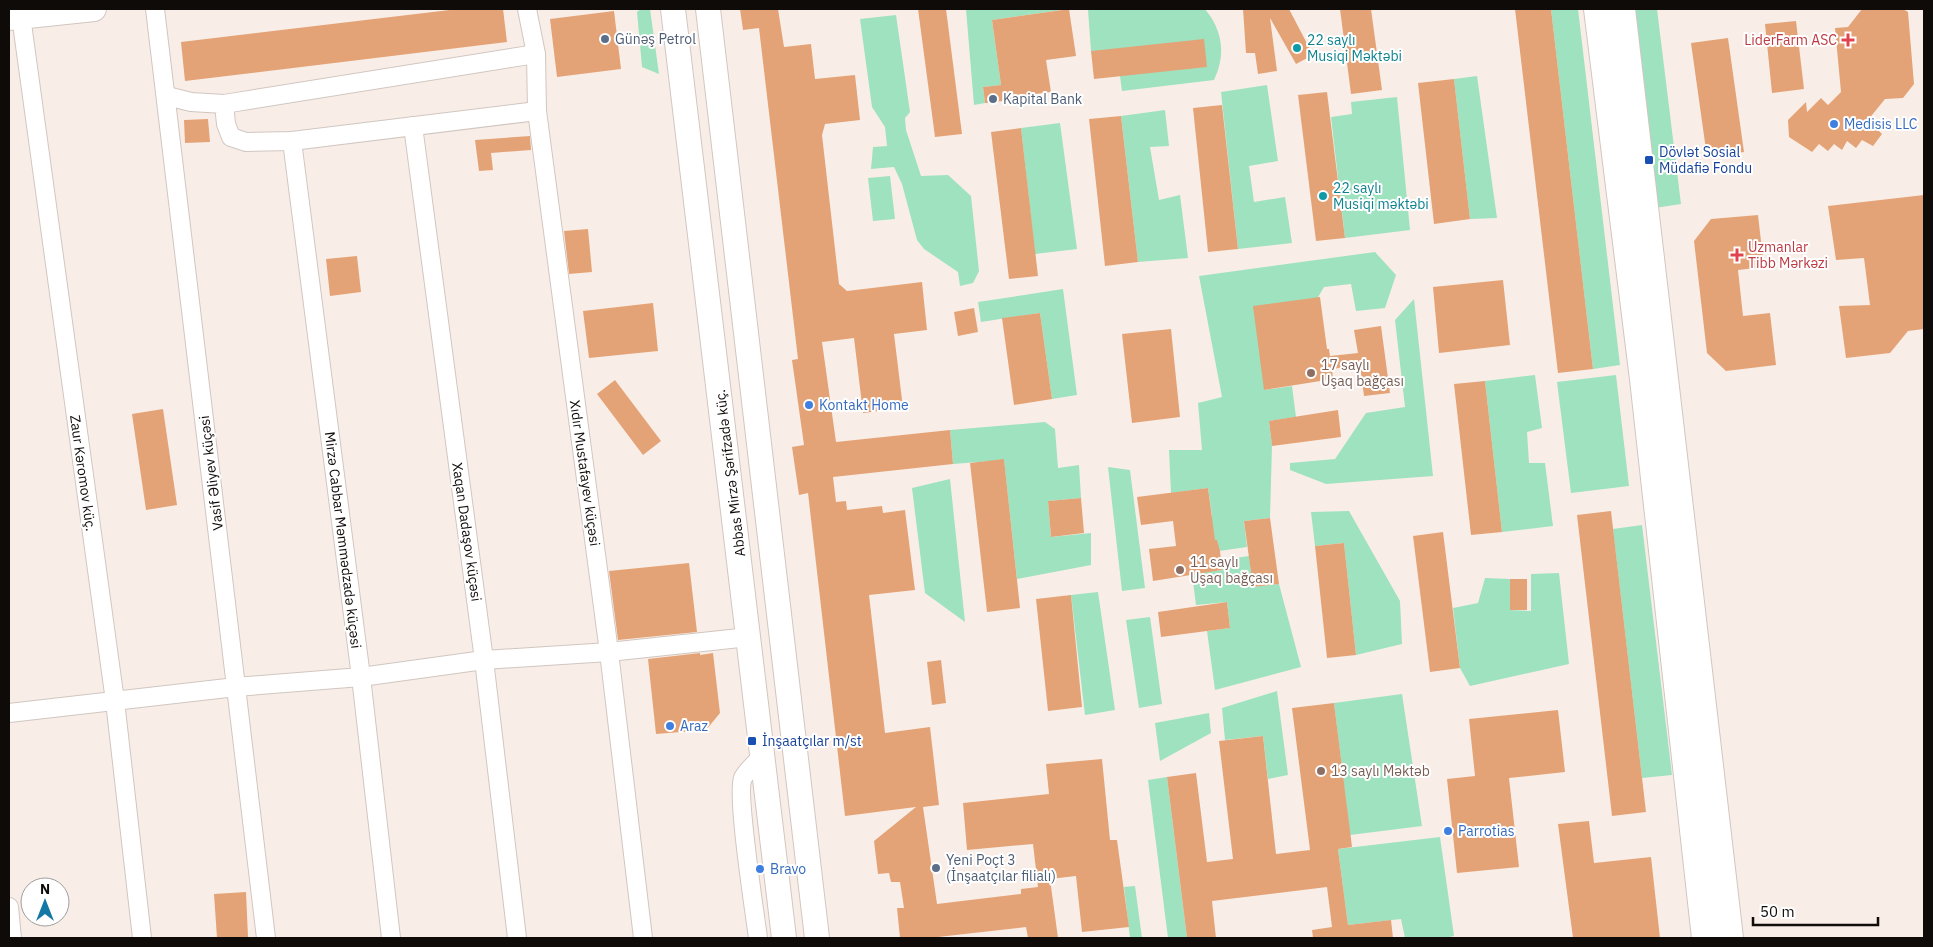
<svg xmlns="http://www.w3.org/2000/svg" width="1933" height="947" font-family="'IBM Plex Sans',sans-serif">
<rect width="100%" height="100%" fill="#f9eee7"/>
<g fill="#9ee2c0">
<polygon points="641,9 650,9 659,74 642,67 637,12"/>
<polygon points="966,9 1069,9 992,20 1001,85 983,87 985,103 974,105"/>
<path d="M1101 9H1205C1223 31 1226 55 1214 80L1122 91 1120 76 1091 51 1088 10Z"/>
<polygon points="1551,9 1578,9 1620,365 1593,369"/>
<polygon points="1633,9 1657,9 1681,204 1655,208"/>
<polygon points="896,15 910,112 905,118 906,130 921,176 948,175 971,196 979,271 973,283 960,286 958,272 924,249 917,240 902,184 894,167 871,169 873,147 887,146 885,127 872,107 860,19"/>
<polygon points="1477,76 1497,218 1470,219 1454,79"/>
<polygon points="1267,85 1278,161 1249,166 1254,202 1285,197 1292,243 1238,249 1221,92"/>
<polygon points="1397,97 1410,230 1345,238 1331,117 1352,114 1351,102"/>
<polygon points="1165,110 1169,146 1150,147 1159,200 1180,195 1188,258 1138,262 1121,116"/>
<polygon points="1060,123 1077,249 1035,254 1021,128"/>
<polygon points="890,176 895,219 873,221 868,178"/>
<polygon points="1375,252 1396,275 1385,308 1356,311 1351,284 1324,287 1264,390 1292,386 1296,417 1269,421 1272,446 1270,518 1244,521 1247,547 1219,551 1217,540 1187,544 1183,520 1212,516 1208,488 1171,493 1169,450 1202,450 1198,403 1222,397 1199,276"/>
<polygon points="1063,289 1077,395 1052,399 1040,313 981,322 978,302"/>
<polygon points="1414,299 1433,476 1326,484 1290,470 1290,463 1335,459 1366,413 1405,407 1395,320"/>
<polygon points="1535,375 1542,428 1527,432 1529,463 1545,463 1553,526 1502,532 1485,381"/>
<polygon points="1616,375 1629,486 1571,493 1557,382"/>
<polygon points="1045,422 1055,429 1058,468 1079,465 1081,498 1048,501 1051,537 1091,533 1091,565 1017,579 1004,460 953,464 950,430"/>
<polygon points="1108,467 1130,470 1145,588 1122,591"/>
<polygon points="950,479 965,622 925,593 912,488"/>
<polygon points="1349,511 1400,601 1402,644 1356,655 1344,543 1315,546 1311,512"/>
<polygon points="1642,525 1672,775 1642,778 1613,529"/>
<polygon points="1249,556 1253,587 1279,584 1301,667 1215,690 1207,631 1230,628 1227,602 1196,605 1192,574 1222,570 1221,560"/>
<polygon points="1559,573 1569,664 1470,686 1460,668 1453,608 1478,603 1485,578 1510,579 1510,610 1531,611 1531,574"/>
<polygon points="1098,592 1115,710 1085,715 1071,595"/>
<polygon points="1150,617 1162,704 1139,708 1126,620"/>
<polygon points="1277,691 1288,775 1268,779 1263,736 1225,740 1222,708"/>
<polygon points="1402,694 1422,826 1350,835 1334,703"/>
<polygon points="1209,713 1211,733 1160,761 1155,723"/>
<polygon points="1167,777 1187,938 1168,938 1148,780"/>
<polygon points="1440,837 1454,936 1444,938 1405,938 1401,919 1348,925 1338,849"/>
<polygon points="1135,886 1142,938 1130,938 1124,887"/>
</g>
<g fill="#e4a376">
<polygon points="458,9 503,9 507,42 185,81 181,42"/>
<polygon points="740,9 778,9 784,47 811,44 815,79 855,75 860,120 825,124 822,135 839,284 847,291 922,282 927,330 894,334 903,408 863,413 854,338 822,342 836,442 950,430 953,464 833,477 836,502 846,501 847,510 882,506 883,513 905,510 915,590 869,595 885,733 930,727 939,805 923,807 937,904 1021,894 1021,889 1038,887 1033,844 967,850 963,803 1049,794 1046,764 1102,759 1110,840 1117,840 1129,927 1082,932 1076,876 1050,879 1058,938 1028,938 1026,927 929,938 900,938 897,908 904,908 900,882 891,882 889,873 878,874 874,841 916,807 845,816 808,493 799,495 792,447 804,445 792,360 798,359 759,28 743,30"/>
<polygon points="918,9 946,9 962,134 935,137"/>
<polygon points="1069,9 1076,56 1046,60 1051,92 1011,97 1012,100 985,103 983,87 1001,85 992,20"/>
<polygon points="1243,9 1289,9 1313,55 1296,64 1270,18 1277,71 1258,74 1255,53 1246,53"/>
<polygon points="1340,9 1371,9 1382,90 1351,94"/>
<polygon points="1515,9 1551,9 1593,369 1558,373"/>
<polygon points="1862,9 1903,9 1908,12 1914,84 1903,98 1885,99 1868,120 1882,134 1873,146 1862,140 1856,148 1847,141 1842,150 1834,144 1828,151 1819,144 1812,152 1789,137 1788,120 1806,102 1807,112 1821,98 1828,105 1841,92 1835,28 1848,27"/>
<polygon points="614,11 621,69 557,77 550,19"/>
<polygon points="1796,21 1804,89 1772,93 1765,24"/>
<polygon points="1728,38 1744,152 1707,157 1691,43"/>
<polygon points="1204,39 1207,67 1094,79 1091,51"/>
<polygon points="1454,79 1470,219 1434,224 1418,83"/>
<polygon points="1327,92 1345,238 1316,241 1298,95"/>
<polygon points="1222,105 1238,249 1208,252 1193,108"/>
<polygon points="1121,116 1138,262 1105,266 1089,119"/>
<polygon points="208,119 210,142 185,143 184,120"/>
<polygon points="1021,128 1038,276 1009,279 991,132"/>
<polygon points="530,136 531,150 491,153 493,170 479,171 475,140"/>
<polygon points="1924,195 1924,329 1908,331 1890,353 1846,358 1839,306 1870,305 1864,258 1836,260 1828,206"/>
<polygon points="1758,215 1764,267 1738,270 1743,316 1770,313 1776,365 1726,371 1707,353 1694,241 1711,219"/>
<polygon points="588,229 592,272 569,274 564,231"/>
<polygon points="357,256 361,292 330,296 326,259"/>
<polygon points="1503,280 1510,345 1439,353 1433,287"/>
<polygon points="1320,297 1327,349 1329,349 1330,356 1358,353 1354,330 1381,326 1390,393 1364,396 1360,365 1332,369 1333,379 1264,390 1253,306"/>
<polygon points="653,303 658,351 589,358 583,311"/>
<polygon points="974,308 978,332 958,336 954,312"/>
<polygon points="1040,313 1052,399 1014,405 1002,318"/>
<polygon points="1171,329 1180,417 1132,423 1122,334"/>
<polygon points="615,380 661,441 643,455 597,394"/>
<polygon points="1485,381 1502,532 1471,535 1454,384"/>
<polygon points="163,409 177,505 146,510 132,414"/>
<polygon points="1338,410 1341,437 1272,446 1269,421"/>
<polygon points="1004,459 1020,608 987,612 970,463"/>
<polygon points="1208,488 1215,540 1217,540 1220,551 1222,570 1153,581 1149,549 1176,546 1173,521 1141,525 1137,497"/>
<polygon points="1081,498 1084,533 1051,537 1048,501"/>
<polygon points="1611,511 1646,812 1612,816 1577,515"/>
<polygon points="1270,518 1279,584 1253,587 1244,521"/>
<polygon points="1443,532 1460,668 1430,672 1413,536"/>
<polygon points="1344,543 1356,655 1327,658 1315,546"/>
<polygon points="689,563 697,632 618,640 609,571"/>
<rect x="1510" y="579" width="17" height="31"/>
<polygon points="1071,595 1082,707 1048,711 1036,599"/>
<polygon points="1227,602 1230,628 1161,637 1158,612"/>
<polygon points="700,653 700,655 713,653 720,713 706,730 656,734 648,659"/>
<polygon points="941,660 946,703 932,705 927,662"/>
<polygon points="1334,703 1352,847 1338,849 1348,925 1391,920 1393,938 1313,938 1312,930 1332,927 1327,887 1212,901 1216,938 1187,938 1167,777 1196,773 1207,862 1233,859 1219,741 1263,736 1276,854 1310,850 1292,708"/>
<polygon points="1558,710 1565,772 1509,778 1519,867 1457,873 1447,779 1475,776 1469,719"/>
<polygon points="1589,821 1594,863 1651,857 1660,938 1573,938 1558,824"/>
<polygon points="246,892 248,937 217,938 214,894"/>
</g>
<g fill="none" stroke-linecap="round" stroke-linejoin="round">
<g stroke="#d1c6c0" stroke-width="20">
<g id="street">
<polyline points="20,9 115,701 142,938"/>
<polyline points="155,9 266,938"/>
<polyline points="527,9 536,54 537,111 609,652 643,938"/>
<polyline points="167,96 191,102 224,104 226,124 231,137 246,142 292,141 537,111"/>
<polyline points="224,104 536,54"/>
<polyline points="413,126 484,660 517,938"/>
<polyline points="292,141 361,677 391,938"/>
<polyline points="9,713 236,687 361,677 484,660 609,652 749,637"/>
<polyline points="9,907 12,938"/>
<path d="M758 938C755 915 736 792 743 778 747 770 757 762 763 755"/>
</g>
</g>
<g stroke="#d1c6c0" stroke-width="26">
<g id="secondary">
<polyline points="673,9 784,938"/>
<polyline points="708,9 817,938"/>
<polyline points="9,18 94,9"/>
</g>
</g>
<g stroke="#d1c6c0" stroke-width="30">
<g id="primary">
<polyline points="1598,9 1644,379 1706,938"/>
<polyline points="1621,9 1729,938"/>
</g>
</g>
<use href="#street" stroke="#fff" stroke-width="18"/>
<use href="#secondary" stroke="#fff" stroke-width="24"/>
<use href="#primary" stroke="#fff" stroke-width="28"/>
</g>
<g fill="#5c6f8a" stroke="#fff" stroke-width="2">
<circle cx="605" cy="39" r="5"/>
<circle cx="993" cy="99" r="5"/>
<circle cx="936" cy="868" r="5"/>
</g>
<g fill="#e0444e" stroke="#fff" stroke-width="2">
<path d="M1845.5 32.5h5v5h5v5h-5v5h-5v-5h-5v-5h5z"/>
<path d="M1734.5 247.5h5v5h5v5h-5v5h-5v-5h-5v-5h5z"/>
</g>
<g fill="#0f9aa8" stroke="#fff" stroke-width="2">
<circle cx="1297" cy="48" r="5"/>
<circle cx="1323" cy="196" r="5"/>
</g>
<g fill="#3f7fe0" stroke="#fff" stroke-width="2">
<circle cx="1834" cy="124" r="5"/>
<circle cx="809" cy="405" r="5"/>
<circle cx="670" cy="726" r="5"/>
<circle cx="1448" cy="831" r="5"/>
<circle cx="760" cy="869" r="5"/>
</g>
<g fill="#1a4fb4" stroke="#fff" stroke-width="2">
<rect x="1644" y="155" width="10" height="10" rx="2.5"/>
<rect x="747" y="736" width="10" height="10" rx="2.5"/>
</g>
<g fill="#8d6e63" stroke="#fff" stroke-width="2">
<circle cx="1311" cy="373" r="5"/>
<circle cx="1180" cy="570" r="5"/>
<circle cx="1321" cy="771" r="5"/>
</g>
<g text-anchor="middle" stroke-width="4" stroke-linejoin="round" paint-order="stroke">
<g font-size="14" fill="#4e5e75" stroke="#fff" text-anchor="start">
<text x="615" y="44">Günəş Petrol</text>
<text x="1003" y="104">Kapital Bank</text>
<text x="946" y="865">Yeni Poçt 3<tspan x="946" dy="16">(İnşaatçılar filialı)</tspan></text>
</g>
<g font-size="14" fill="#0d838f" stroke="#fff" text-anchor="start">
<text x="1307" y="45">22 saylı<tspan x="1307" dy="16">Musiqi Məktəbi</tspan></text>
<text x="1333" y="193">22 saylı<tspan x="1333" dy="16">Musiqi məktəbi</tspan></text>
</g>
<g font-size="14" fill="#be3a42" stroke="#fff" text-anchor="end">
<text x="1837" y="45">LiderFarm ASC</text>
<text x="1748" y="252" text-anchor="start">Uzmanlar<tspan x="1748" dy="16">Tibb Mərkəzi</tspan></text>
</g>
<g font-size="14" fill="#366cbe" stroke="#fff" text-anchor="start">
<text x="1844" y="129">Medisis LLC</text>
<text x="819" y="410">Kontakt Home</text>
<text x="680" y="731">Araz</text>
<text x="1458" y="836">Parrotias</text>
<text x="770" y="874">Bravo</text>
</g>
<g font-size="14" fill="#164399" stroke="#fff" text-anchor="start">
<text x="1659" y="157">Dövlət Sosial<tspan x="1659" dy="16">Müdafiə Fondu</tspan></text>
<text x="762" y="746">İnşaatçılar m/st</text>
</g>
<g font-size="14" fill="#785e54" stroke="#fff" text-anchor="start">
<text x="1321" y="370">17 saylı<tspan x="1321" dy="16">Uşaq bağçası</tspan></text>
<text x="1190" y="567">11 saylı<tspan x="1190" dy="16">Uşaq bağçası</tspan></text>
<text x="1331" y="776">13 saylı Məktəb</text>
</g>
<g font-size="14" fill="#0f0b09" stroke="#fff">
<text transform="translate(83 473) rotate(82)" y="5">Zaur Kəromov küç.</text>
<text transform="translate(211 473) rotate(-97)" y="5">Vasif Əliyev küçəsi</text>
<text transform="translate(585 473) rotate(82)" y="5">Xıdır Mustafayev küçəsi</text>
<text transform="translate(730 473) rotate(-97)" y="5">Abbas Mirzə Şərifzadə küç.</text>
<text transform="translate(467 532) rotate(82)" y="5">Xaqan Dadaşov küçəsi</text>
<text transform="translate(343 540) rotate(83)" y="5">Mirzə Cabbar Məmmədzadə küçəsi</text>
</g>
</g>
<rect width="1933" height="947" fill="none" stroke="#0f0b09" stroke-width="20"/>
<g transform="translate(45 902)"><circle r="24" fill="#ffffff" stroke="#9f9d9d"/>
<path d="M0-4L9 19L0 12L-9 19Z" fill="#1379a4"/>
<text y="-8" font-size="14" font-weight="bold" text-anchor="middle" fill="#0f0b09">N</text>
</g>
<path d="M1753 917v8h125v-8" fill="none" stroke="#0f0b09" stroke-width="2.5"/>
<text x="1760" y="917" font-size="15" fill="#0f0b09" stroke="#ffffff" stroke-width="4" paint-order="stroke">50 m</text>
</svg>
